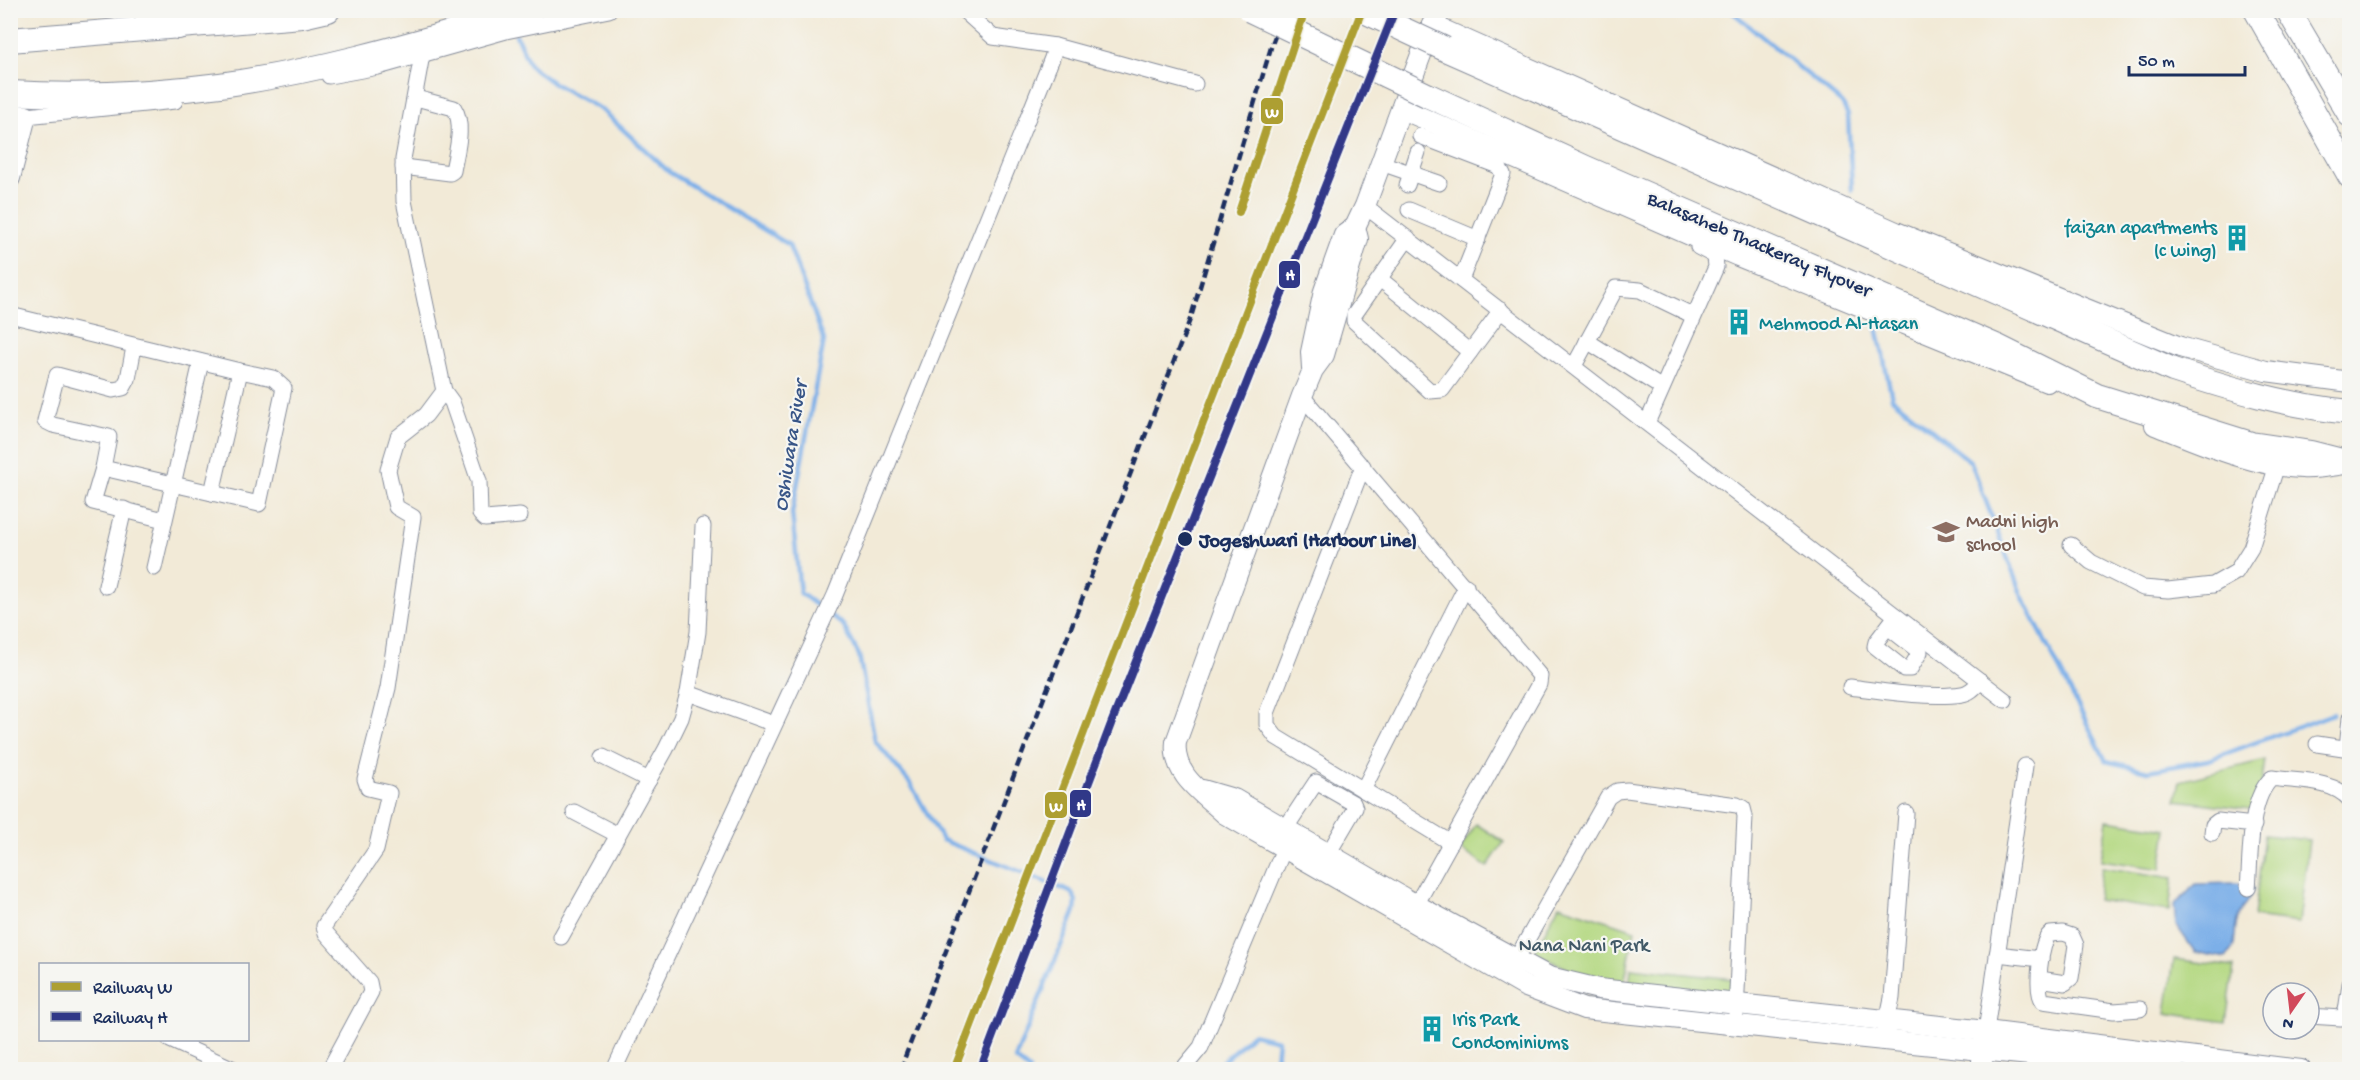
<svg xmlns="http://www.w3.org/2000/svg" width="2360" height="1080" font-family="'Gochi Hand',sans-serif">
<rect width="100%" height="100%" fill="#f6f6f2"/>
<filter id="ink" filterUnits="userSpaceOnUse"><feTurbulence type="fractalNoise" baseFrequency=".0167" numOctaves="2"/><feDisplacementMap in="SourceGraphic" scale="12" xChannelSelector="R" yChannelSelector="G"/><feConvolveMatrix kernelMatrix="1 2 1 2 8 2 1 2 1" color-interpolation-filters="sRGB"/></filter>
<filter id="wash" filterUnits="userSpaceOnUse"><feTurbulence type="fractalNoise" baseFrequency=".008" numOctaves="4" result="noise"/><feDisplacementMap in="SourceGraphic" scale="24" xChannelSelector="R" yChannelSelector="G"/><feGaussianBlur stdDeviation="1.35" result="paint"/><feColorMatrix in="noise" values="0 0 0 0 0 0 0 0 0 0 0 0 0 0 0 0 0 1.4 0 .05"/><feComposite in="paint" operator="in"/></filter>
<g filter="url(#wash)">
<rect width="100%" height="100%" fill="#f2ead7"/>
<g fill="#b4d881" stroke="#688470" stroke-width="1.5">
<polygon points="2265,760 2258,810 2176,800 2180,781"/>
<polygon points="2107,820 2167,829 2161,869 2101,860"/>
<polygon points="1476,824 1504,842 1487,867 1460,849"/>
<polygon points="2264,835 2309,840 2299,923 2254,917"/>
<polygon points="2102,867 2173,878 2169,911 2097,900"/>
<polygon points="1559,905 1635,930 1624,983 1572,971 1534,952"/>
<polygon points="2174,959 2234,967 2226,1022 2166,1013"/>
<polygon points="1631,968 1732,979 1728,1008 1628,998"/>
</g>
<path fill="#7bafe8" stroke="#4b6fa3" stroke-width="1.5" d="M2237 883 2254 888C2250 899 2241 907 2238 918 2231 936 2241 939 2226 958L2195 952 2176 925 2174 906 2196 884Z"/>
<g fill="none" stroke-linecap="round" stroke-linejoin="round">
<g stroke="#7bafe8" stroke-width="4.5">
<polyline points="1730,10 1842,103 1848,115 1852,190"/>
<polyline points="516,35 530,66 553,83 602,110 669,172 789,245 824,340 792,513 800,593 843,625 859,655 875,741 910,783 942,840 1073,893 1076,902 1075,911 1015,1059 1029,1070"/>
<polyline points="1876,322 1892,398 1971,462 2021,594 2106,761 2148,771 2208,760 2333,714"/>
<polyline points="1214,1070 1252,1034 1278,1040 1275,1070"/>
</g>
</g>
</g>
<g filter="url(#ink)">
<g fill="none" stroke-linecap="round" stroke-linejoin="round">
<g stroke="#868c9a" stroke-width="17">
<g id="minor">
<polyline points="1055,46 1195,84"/>
<polyline points="329,76 378,67 506,31 609,10"/>
<polyline points="26,116 175,101"/>
<polyline points="1420,136 1498,166 1503,174 1461,280"/>
<polyline points="1381,163 1439,183"/>
<path d="M403 167 450 173 453 171C456 153 465 125 454 108L416 98"/>
<polyline points="1407,185 1418,152"/>
<polyline points="1365,206 2005,700"/>
<polyline points="1409,210 1478,239"/>
<polyline points="1408,238 1354,315 1354,321 1430,391 1442,390 1501,310"/>
<polyline points="1380,279 1470,352"/>
<polyline points="10,315 240,371 212,493 103,468 109,437 53,425 45,421 57,375 113,390 123,388 128,379 134,347"/>
<polyline points="1587,341 1662,388"/>
<polyline points="1574,366 1616,288 1640,290 1694,316"/>
<polyline points="444,391 452,402 479,481 480,514 485,519 520,516"/>
<polyline points="1302,396 1540,676 1539,684 1416,905"/>
<polyline points="1647,423 1716,267 1715,256 1698,247"/>
<polyline points="1363,466 1267,713 1267,725 1276,737 1451,843"/>
<polyline points="103,468 93,502 164,520"/>
<polyline points="212,493 259,504 284,388 273,378 240,371"/>
<polyline points="703,526 698,632 688,693 774,724"/>
<polyline points="2071,545 2091,562 2143,588 2168,590 2213,585 2236,572 2251,548 2277,465"/>
<polyline points="154,568 201,362"/>
<polyline points="106,586 124,509"/>
<polyline points="1888,627 1920,652 1910,669 1904,669 1875,646 1876,642 1896,616"/>
<path d="M1850 687C1881 691 1931 699 1962 694 1970 693 1975 687 1981 681"/>
<polyline points="2317,744 2350,749"/>
<polyline points="2347,748 2350,718"/>
<polyline points="603,757 649,780"/>
<polyline points="1363,790 1466,586"/>
<polyline points="574,812 618,835"/>
<polyline points="1285,829 1316,782 1353,803 1355,808 1328,854"/>
<polyline points="2212,833 2213,825 2218,821 2254,825"/>
<path d="M2248 888C2251 857 2248 799 2272 778 2297 782 2333 779 2350 800"/>
<polyline points="561,937 666,749 681,718 688,693"/>
<polyline points="1997,954 2041,959"/>
<polyline points="1511,968 1608,797 1617,791 1627,790 1737,805 1743,808 1745,816 1736,1013"/>
<path d="M2040 979 2065 983 2071 978 2076 945 2072 936 2063 933 2050 934C2040 942 2035 992 2043 1001L2114 1011 2140 1009"/>
<polyline points="2309,1016 2341,1018 2346,1011 2350,984"/>
<polyline points="1885,1031 1892,998 1906,813"/>
<polyline points="1986,1031 2025,766"/>
<polyline points="170,1040 236,1070"/>
<polyline points="329,1070 371,992 369,982 326,933 324,926 376,850 389,793 368,788 365,779 388,688 413,517 396,507 388,470 398,437 426,415 444,391 404,201 403,159 422,55"/>
<polyline points="614,1070 835,595 1052,58 1055,46 993,37 963,10"/>
<polyline points="1182,1070 1201,1047 1288,839"/>
</g>
</g>
<g stroke="#868c9a" stroke-width="22">
<g id="tertiary">
<polyline points="1432,25 1896,232 2180,347 2266,371 2350,382"/>
<polyline points="1402,109 1738,256 2047,382"/>
<polyline points="10,114 26,116 10,178"/>
<path d="M1355 227 1358 239 1324 355 1313 370 1302 396 1176 742C1172 775 1203 793 1225 814L1526 987 1584 1009 2174 1070"/>
<polyline points="1312,368 1311,352 1324,291 1344,235 1355,227 1365,206 1432,25 1441,10"/>
<path d="M2155 425C2201 443 2252 466 2302 468 2316 469 2330 466 2344 464"/>
<polyline points="1203,790 1234,799 1416,905 1549,977 1599,989 1986,1031 2301,1070"/>
<polyline points="1981,1070 1985,1036"/>
</g>
</g>
<g stroke="#868c9a" stroke-width="26">
<g id="primary">
<polyline points="145,10 178,27"/>
<polyline points="2256,10 2350,176"/>
<polyline points="2288,10 2350,115"/>
<polyline points="10,40 302,16 328,10"/>
<path d="M1445 49 2173 370C2231 389 2288 406 2350 412"/>
<path d="M10 93C80 97 151 94 220 85 325 71 429 39 531 10"/>
<polyline points="1429,96 1586,168 1998,347 2097,396 2251,444 2311,453 2350,463"/>
</g>
</g>
<use href="#minor" stroke="#fff" stroke-width="15"/>
<use href="#tertiary" stroke="#fff" stroke-width="20"/>
<use href="#primary" stroke="#fff" stroke-width="24"/>
<polyline stroke="#1b2f5e" stroke-width="4.5" stroke-dasharray="9 4.5" stroke-linecap="butt" points="900,1070 1191,317 1272,44 1285,10"/>
<g stroke="#868c9a" stroke-width="26" stroke-linecap="butt">
<g id="primary-bridge">
<polyline points="1250,10 1429,96"/>
<polyline points="1362,10 1445,49"/>
</g>
</g>
<use href="#primary-bridge" stroke="#fff" stroke-width="24"/>
<g stroke="#f6f6f2" stroke-width="12">
<g id="rail-1">
<polyline points="1239,212 1305,10"/>
<polyline points="954,1070 1362,10"/>
</g>
</g>
<g stroke="#f6f6f2" stroke-width="12">
<polyline id="rail-2" points="980,1070 1111,724 1395,10"/>
</g>
<use href="#rail-1" stroke="#ad9f32" stroke-width="8"/>
<use href="#rail-2" stroke="#303888" stroke-width="8"/>
</g>
</g>
<defs>
<g id="building-bare" transform="scale(2.07)"><path d="M-4-6H4V6H1V3H-1V6H-4ZM-2.5-4.3h1.7v1.8h-1.7ZM.8-4.3h1.7v1.8H.8ZM-2.5-1h1.7V.8h-1.7ZM.8-1h1.7V.8H.8Z" fill="#0f9aa8" stroke="#f6f6f2" stroke-width="2.5" paint-order="stroke"/></g>
<g id="school-bare" transform="scale(2.07)"><path d="M0-5L7-2L0 1L-7-2ZM-4 1L0 2.5L4 1V4Q0 6-4 4Z" fill="#8d6e63" stroke="#f6f6f2" stroke-width="2.5" paint-order="stroke"/></g>
</defs>
<g fill-rule="evenodd">
<use href="#building-bare" x="2237" y="238"/>
<use href="#building-bare" x="1739" y="322"/>
<use href="#school-bare" x="1946" y="532"/>
<use href="#building-bare" x="1432" y="1029"/>
</g>
<circle fill="#1b2f5e" stroke="#f6f6f2" stroke-width="2" cx="1185" cy="539" r="8"/>
<g text-anchor="middle" stroke-width="4.5" stroke-linejoin="round" paint-order="stroke">
<g font-size="20" fill="#0d838f" stroke="#f6f6f2" text-anchor="start">
<text x="2217" y="233" text-anchor="end">faizan apartments<tspan x="2217" dy="23">(c wing)</tspan></text>
<text x="1759" y="329">Mehmood Al-Hasan</text>
<text x="1452" y="1025">Iris Park<tspan x="1452" dy="23">Condominiums</tspan></text>
</g>
<g font-size="20" fill="#1b2f5e" stroke="#f6f6f2">
<text transform="translate(1760 243) rotate(23)" y="7">Balasaheb Thackeray Flyover</text>
</g>
<g font-size="20" fill="#785e54" stroke="#f6f6f2" text-anchor="start">
<text x="1966" y="527">Madni high<tspan x="1966" dy="23">school</tspan></text>
</g>
<g font-size="20" font-weight="bold" fill="#1b2f5e" stroke="#f6f6f2" text-anchor="start">
<text x="1199" y="546">Jogeshwari (Harbour Line)</text>
</g>
<g font-size="20" fill="#415967" stroke="#f6f6f2">
<text x="1584" y="951">Nana Nani Park</text>
</g>
<g font-size="21" font-style="italic" fill="#385587" stroke="#f6f6f2">
<text transform="translate(789 446) rotate(-81)" y="7">Oshiwara River</text>
</g>
</g>
<g stroke="#f6f6f2" stroke-width="2">
<rect x="1260" y="97" width="24" height="28" rx="6" fill="#ad9f32"/>
<rect x="1278" y="260" width="23" height="29" rx="6" fill="#303888"/>
<rect x="1069" y="789" width="23" height="29" rx="6" fill="#303888"/>
<rect x="1044" y="791" width="24" height="28" rx="6" fill="#ad9f32"/>
</g>
<g font-size="16" text-anchor="middle" font-weight="bold" fill="#fff">
<text x="1272" y="117">W</text>
<text x="1290" y="280">H</text>
<text x="1081" y="810">H</text>
<text x="1056" y="811">W</text>
</g>
<rect width="2360" height="1080" fill="none" stroke="#f6f6f2" stroke-width="36"/>
<rect x="39" y="963" width="210" height="78" fill="#f6f6f2" stroke="#9ea6b7" stroke-width="1.5"/>
<rect x="51" y="982" width="30" height="9" fill="#ad9f32" stroke="#9ea6b7" stroke-width="1.5"/>
<text x="93" y="993" font-size="18" fill="#1b2f5e">Railway W</text>
<rect x="51" y="1012" width="30" height="9" fill="#303888" stroke="#9ea6b7" stroke-width="1.5"/>
<text x="93" y="1023" font-size="18" fill="#1b2f5e">Railway H</text>
<g transform="translate(2291 1011) rotate(194)"><circle r="28" fill="#f6f6f2" stroke="#9ea6b7" stroke-width="1.5"/>
<path d="M0-4.5L10 22L0 15L-10 22Z" fill="#d1495b"/>
<text y="-9" font-size="16" font-weight="bold" text-anchor="middle" fill="#1b2f5e">N</text>
</g>
<path d="M2129 66v9h116v-9" fill="none" stroke="#1b2f5e" stroke-width="3"/>
<text x="2138" y="66" font-size="18" fill="#1b2f5e" stroke="#f6f6f2" stroke-width="4.5" paint-order="stroke">50 m</text>
</svg>
